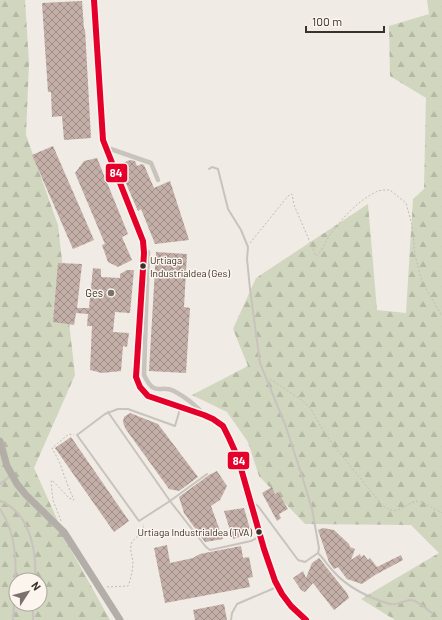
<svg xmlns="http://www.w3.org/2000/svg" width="442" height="620" font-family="Barlow,sans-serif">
<defs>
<pattern id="forest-firs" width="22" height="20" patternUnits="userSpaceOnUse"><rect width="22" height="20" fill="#d1d6bf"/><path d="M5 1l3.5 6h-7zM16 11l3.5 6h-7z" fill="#b4b8a4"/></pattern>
<pattern id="building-cross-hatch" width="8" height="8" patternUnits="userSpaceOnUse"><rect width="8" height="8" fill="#c3afa7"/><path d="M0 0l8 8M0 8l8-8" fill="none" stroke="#a08f88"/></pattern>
</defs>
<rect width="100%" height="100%" fill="#f0ebe5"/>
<g fill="url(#forest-firs)" fill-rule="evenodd">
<path d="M0 0H25L29 63 26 135 58 225 75 375 34 468 70 548 110 620H0ZM16 580H40V604H16Z"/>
<polygon points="427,0 442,0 442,620 395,620 361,599 439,553 411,525 305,524 259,476 248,442 227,412 192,395 248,366 233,329 256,278 368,204 377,310 406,313 413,199 424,189 426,98 390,76 389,26 429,14"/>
</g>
<g fill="url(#building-cross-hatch)">
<polygon points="82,1 84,29 85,29 91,138 64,140 62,116 52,117 51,92 48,92 42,3"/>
<polygon points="53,146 94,240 73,249 32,155"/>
<polygon points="97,158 128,234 122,237 132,260 118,267 108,262 102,245 105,244 75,173 84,161"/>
<polygon points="130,160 135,161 137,166 142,164 144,165 154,188 170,181 189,240 155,244 141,209 138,211 118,165"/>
<polygon points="156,252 187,254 184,307 190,308 186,373 149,371"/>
<polygon points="58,263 82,264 77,308 89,308 93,268 101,269 101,277 120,278 120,274 127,270 134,270 130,313 115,312 113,332 129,333 127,347 123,346 121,371 102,373 90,370 92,326 87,326 88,314 76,313 74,325 53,322"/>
<polygon points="130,413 158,424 198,477 179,491 169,489 125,428 123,422 124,417"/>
<polygon points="71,437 129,521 114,532 55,448"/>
<polygon points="217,471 227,486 220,500 211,506 223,539 205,542 184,513 179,497 209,475"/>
<polygon points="272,487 275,494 278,492 288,509 279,514 281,518 277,521 262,493"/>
<polygon points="244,508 250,529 246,530 248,534 233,539 224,511"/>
<polygon points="323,528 334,530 349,544 350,547 355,549 351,560 360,554 361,557 364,555 368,560 370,558 377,567 401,555 403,560 375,575 362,584 347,579 338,567 334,569 329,562 318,530"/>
<polygon points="167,545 170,563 193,558 200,554 241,546 243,558 249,557 253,577 248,578 250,587 165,603 154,548"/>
<polygon points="319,558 347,593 349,598 334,610 313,583 305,592 301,590 293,578 303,571 306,578 312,563"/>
<polygon points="224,604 227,620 195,620 193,610"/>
</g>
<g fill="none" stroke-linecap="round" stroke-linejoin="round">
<g stroke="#c2bbb6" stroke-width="1" stroke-dasharray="2 2" stroke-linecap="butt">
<path d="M250 243 288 196 292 194 294 205 316 256C322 251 324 244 328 238 340 220 358 200 378 191 382 190 386 190 390 190L406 203 412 225 415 255 422 282 442 316"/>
<path d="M270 379 303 401 311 409 324 432 335 447 382 505C400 519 404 501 420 501L442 513"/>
<polyline points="61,521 53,500 51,482 52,480 69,498 74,500 68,486 59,461 52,448 69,434 74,435"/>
<path d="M107 587 128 586C131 578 133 570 133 561 132 556 130 550 131 545 133 536 146 535 143 524"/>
</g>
<g stroke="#c9c3be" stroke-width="2">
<polyline points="209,169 212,167 218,169 228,209 241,230 248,247 247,259 250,289 260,363 286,427 302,476 312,509 319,548 318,553 305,562 298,560 258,506 252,502"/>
<polyline points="180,409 175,426 128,409 118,409 105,414 77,435 139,521 170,501 207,474"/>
<polyline points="108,412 170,501 206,547 210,550 251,541 259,537"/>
<polyline points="0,484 10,476"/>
<path d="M0 501C30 512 37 552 35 580"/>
<path d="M0 509C22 541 15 583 13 620"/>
<path d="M318 553C324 559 328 566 334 572 347 587 371 599 390 604 398 606 404 600 411 600 418 600 427 610 432 613"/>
<polyline points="33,620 33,604"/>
<polyline points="231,620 232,613 237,604 277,587"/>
</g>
<g stroke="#c9c3be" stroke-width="4.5">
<polyline points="105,147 151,163 158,180"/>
<path d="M144 253 148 252 144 375C155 398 160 384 174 391 187 398 195 404 204 415"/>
</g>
<polyline stroke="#c9c3be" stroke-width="5.5" points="94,0 103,140 143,241 144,253 136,377 140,387 148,396 204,415 213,419 223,426 229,438 238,458 264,549 275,581 282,594 291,606 306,620"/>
<polyline stroke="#b4aea8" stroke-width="7" points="0,441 7,466 17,484 26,495 64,532 120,620"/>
<g stroke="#fbf5ee" stroke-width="9">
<polyline id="bus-1" points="94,0 103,140 143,241 144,253 136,377 140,387 148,396 204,415 213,419 223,426 229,438 238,458 264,549 275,581 282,594 291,606 306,620"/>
</g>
<use href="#bus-1" stroke="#e4002b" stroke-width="6"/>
</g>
<g fill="#3b302b" stroke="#fbf5ee" stroke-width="1.5">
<circle cx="143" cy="266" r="3.5"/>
<circle cx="259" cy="532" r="3.5"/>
</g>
<circle fill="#7a716c" stroke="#fbf5ee" stroke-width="1.5" cx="111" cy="293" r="4"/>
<g text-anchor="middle" stroke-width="3" stroke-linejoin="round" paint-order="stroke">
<g font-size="10" fill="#3b302b" stroke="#fbf5ee" text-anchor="start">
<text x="150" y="264">Urtiaga<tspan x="150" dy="13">Industrialdea (Ges)</tspan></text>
<text x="252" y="536" text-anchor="end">Urtiaga Industrialdea (TVA)</text>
</g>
<g font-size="11" fill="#3b302b" stroke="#fbf5ee" text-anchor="end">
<text x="103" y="297">Ges</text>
</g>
</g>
<g stroke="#fbf5ee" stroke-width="1.5">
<rect x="105" y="163" width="23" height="20" rx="4" fill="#e4002b"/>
<rect x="227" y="451" width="23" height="19" rx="4" fill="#e4002b"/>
</g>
<g font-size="11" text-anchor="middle" font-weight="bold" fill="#fff">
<text x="116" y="177">84</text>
<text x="239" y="465">84</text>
</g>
<g transform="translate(28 592) rotate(54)"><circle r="19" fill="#fbf5ee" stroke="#aea6a0"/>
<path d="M0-3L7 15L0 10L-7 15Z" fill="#7a716c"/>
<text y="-6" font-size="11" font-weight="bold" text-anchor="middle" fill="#3b302b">N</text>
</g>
<path d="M306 26v6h78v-6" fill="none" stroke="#3b302b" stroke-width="2"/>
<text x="312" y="26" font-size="12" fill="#3b302b" stroke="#fbf5ee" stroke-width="3" paint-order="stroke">100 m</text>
</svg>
